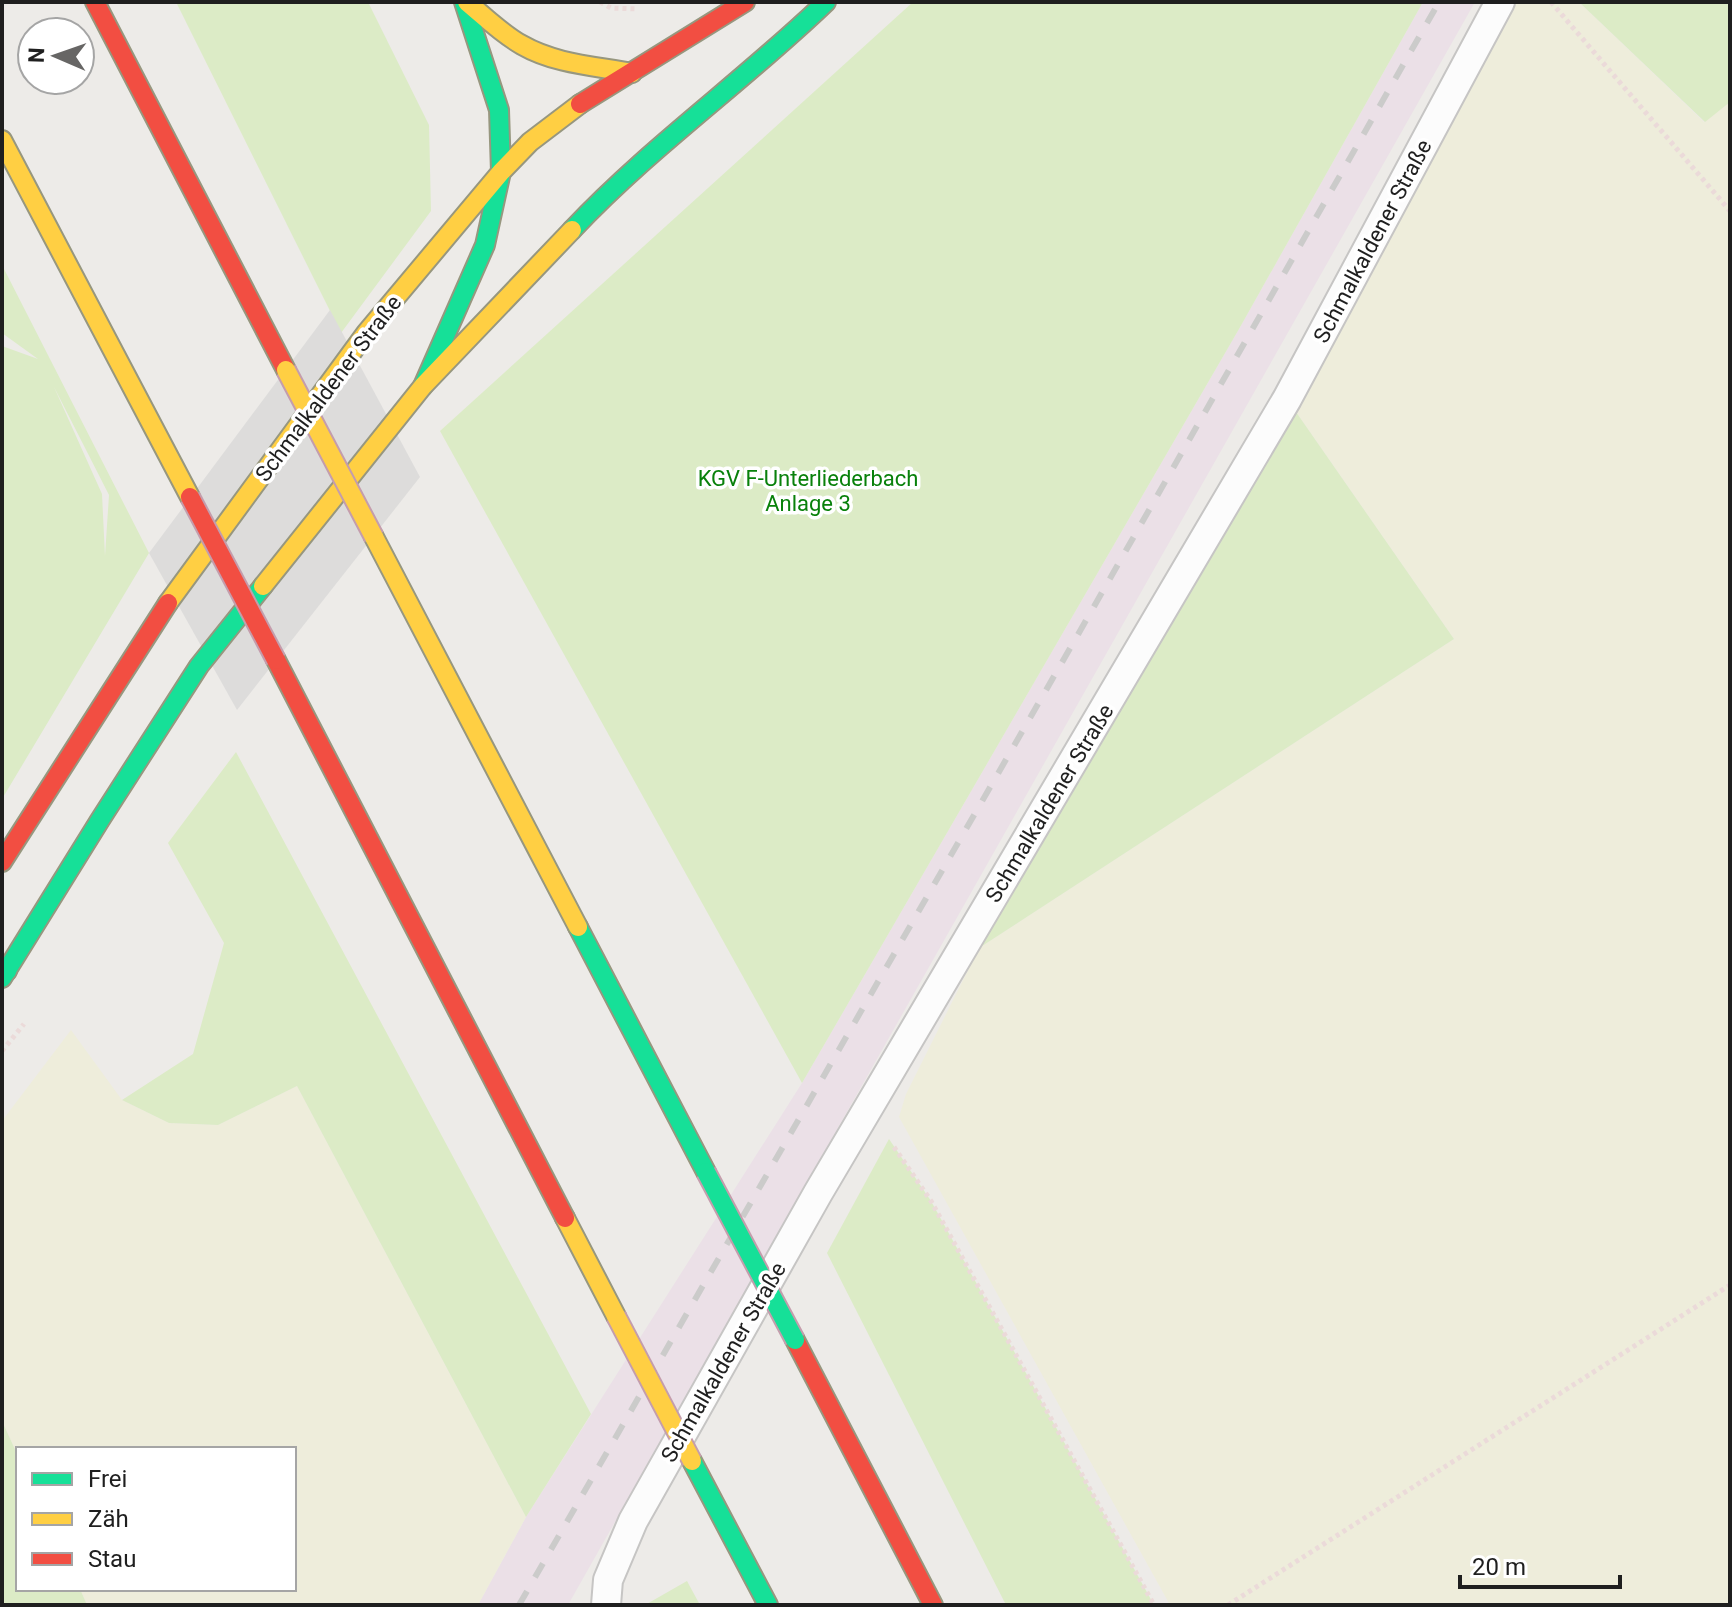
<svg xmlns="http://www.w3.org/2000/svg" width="1732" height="1607" font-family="Roboto,sans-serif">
<rect width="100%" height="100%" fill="#edebe8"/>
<polygon fill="#ebe0e7" points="1423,2 1475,2 568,1605 478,1605 526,1517 802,1083 1239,329"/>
<g fill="#eeeddb">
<polygon points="1511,2 1579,2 1704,122 1730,102 1730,1605 1170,1605 899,1117 906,1094 979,948 1454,639 1287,399"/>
<polygon points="71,1030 122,1100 169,1123 218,1125 297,1086 526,1517 478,1605 87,1605 80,1589 294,1589 294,1449 18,1449 18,1456 2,1421 2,1121"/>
</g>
<g fill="#dcebc6" fill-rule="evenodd">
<polygon points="176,2 368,2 429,125 431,211 341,333"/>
<polygon points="913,2 1423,2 1239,329 802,1083 440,431"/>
<polygon points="1579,2 1730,2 1730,102 1705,122"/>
<path d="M2 265 149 553 2 799V346L38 359 2 333ZM54 387 109 495 105 556 102 494Z"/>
<polygon points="1287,399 1454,639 979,948"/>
<polygon points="236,752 591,1414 526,1517 297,1086 218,1125 169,1123 122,1100 193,1054 224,943 168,843"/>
<polygon points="889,1139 931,1201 1154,1605 1006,1605 827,1253"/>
<polygon points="2,1421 18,1456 18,1589 80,1589 87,1605 2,1605"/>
<polygon points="687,1581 700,1605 645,1605"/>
</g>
<polygon fill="#dddcdb" points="330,310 420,477 237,710 149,553"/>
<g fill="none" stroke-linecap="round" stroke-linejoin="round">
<g stroke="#c6c5c4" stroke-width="32">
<polyline id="lane" points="606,1605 608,1580 633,1521 818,1193 1287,399 1500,2"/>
</g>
<g stroke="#97977f" stroke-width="22">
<g id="fast">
<path d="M572 230C650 147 744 81 826 2"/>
<polyline points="423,386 485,245 501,172 499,110 464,2"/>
<polyline points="578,927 706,1172"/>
<polyline points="2,972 7,971"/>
<polyline points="2,978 100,820 199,666 263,586"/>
<polyline points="692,1461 768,1605"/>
</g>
</g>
<g stroke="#97977f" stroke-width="22">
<g id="slow">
<path d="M467 2C485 17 502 34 522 45 555 64 595 66 632 73"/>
<polyline points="2,140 190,497"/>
<polyline points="374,537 578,927"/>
<polyline points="263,586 423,386 572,230"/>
<polyline points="168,603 366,333 501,172 530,142 580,104"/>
<polyline points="565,1218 616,1316"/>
</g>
</g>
<g stroke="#97977f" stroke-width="22">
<g id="jam">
<polyline points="95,2 286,370"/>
<polyline points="580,104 745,2"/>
<polyline points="276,660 565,1218"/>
<polyline points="2,862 168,603"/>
<polyline points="795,1340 933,1605"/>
</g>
</g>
<g stroke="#ebdad9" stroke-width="5" stroke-dasharray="4 4" stroke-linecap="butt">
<polyline points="600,2 611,8 638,9"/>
<polyline points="1551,2 1730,211"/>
<polyline points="2,1051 24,1024"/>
<polyline points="894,1147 931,1201 1154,1605"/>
<polyline points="1228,1605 1730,1285"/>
</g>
<use href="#lane" stroke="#fcfcfc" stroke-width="28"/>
<use href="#fast" stroke="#16e098" stroke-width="18"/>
<use href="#slow" stroke="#ffcf43" stroke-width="18"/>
<use href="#jam" stroke="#f24e42" stroke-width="18"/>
<polyline stroke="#cbcbca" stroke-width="6" stroke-dasharray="16 16" stroke-linecap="butt" points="519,1605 1072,645 1439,2"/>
<g stroke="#c49dac" stroke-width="22" stroke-linecap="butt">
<polyline id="fast-bridge" points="706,1172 795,1340"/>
</g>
<g stroke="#c49dac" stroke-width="22" stroke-linecap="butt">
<g id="slow-bridge">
<polyline points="286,370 374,537"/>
<polyline points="616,1316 692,1461"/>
</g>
</g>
<g stroke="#c49dac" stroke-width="22" stroke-linecap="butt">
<polyline id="jam-bridge" points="190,497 276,660"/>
</g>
<use href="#fast-bridge" stroke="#16e098" stroke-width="18"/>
<use href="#slow-bridge" stroke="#ffcf43" stroke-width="18"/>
<use href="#jam-bridge" stroke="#f24e42" stroke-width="18"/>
</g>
<g text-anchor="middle" stroke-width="7" stroke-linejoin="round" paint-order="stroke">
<g font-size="22" fill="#1f1f1f" stroke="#fff">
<text transform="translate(1372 241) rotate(-62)" y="8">Schmalkaldener Straße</text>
<text transform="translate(328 388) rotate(-53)" y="8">Schmalkaldener Straße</text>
<text transform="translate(1049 803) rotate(-59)" y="8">Schmalkaldener Straße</text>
<text transform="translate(723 1362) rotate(-60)" y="8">Schmalkaldener Straße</text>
</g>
<g font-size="22" fill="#09810b" stroke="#fff">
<text x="808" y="486">KGV F-Unterliederbach<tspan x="808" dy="25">Anlage 3</tspan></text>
</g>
</g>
<rect width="1732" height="1607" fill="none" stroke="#1f1f1f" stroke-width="8"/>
<rect x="16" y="1447" width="280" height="144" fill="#ffffff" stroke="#a5a5a5" stroke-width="2"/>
<rect x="32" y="1473" width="40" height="12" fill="#16e098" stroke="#a5a5a5" stroke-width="2"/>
<text x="88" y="1487" font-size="24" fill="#1f1f1f">Frei</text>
<rect x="32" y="1513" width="40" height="12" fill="#ffcf43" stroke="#a5a5a5" stroke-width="2"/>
<text x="88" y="1527" font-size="24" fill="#1f1f1f">Zäh</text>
<rect x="32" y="1553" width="40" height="12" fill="#f24e42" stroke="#a5a5a5" stroke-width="2"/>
<text x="88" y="1567" font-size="24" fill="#1f1f1f">Stau</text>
<g transform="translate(56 56) rotate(272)"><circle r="38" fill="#ffffff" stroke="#a5a5a5" stroke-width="2"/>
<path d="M0-6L14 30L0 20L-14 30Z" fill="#676665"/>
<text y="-12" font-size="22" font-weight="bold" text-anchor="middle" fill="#1f1f1f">N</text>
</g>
<path d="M1460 1575v12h160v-12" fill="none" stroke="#1f1f1f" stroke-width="4"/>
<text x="1472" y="1575" font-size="24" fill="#1f1f1f" stroke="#ffffff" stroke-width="6" paint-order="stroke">20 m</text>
</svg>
